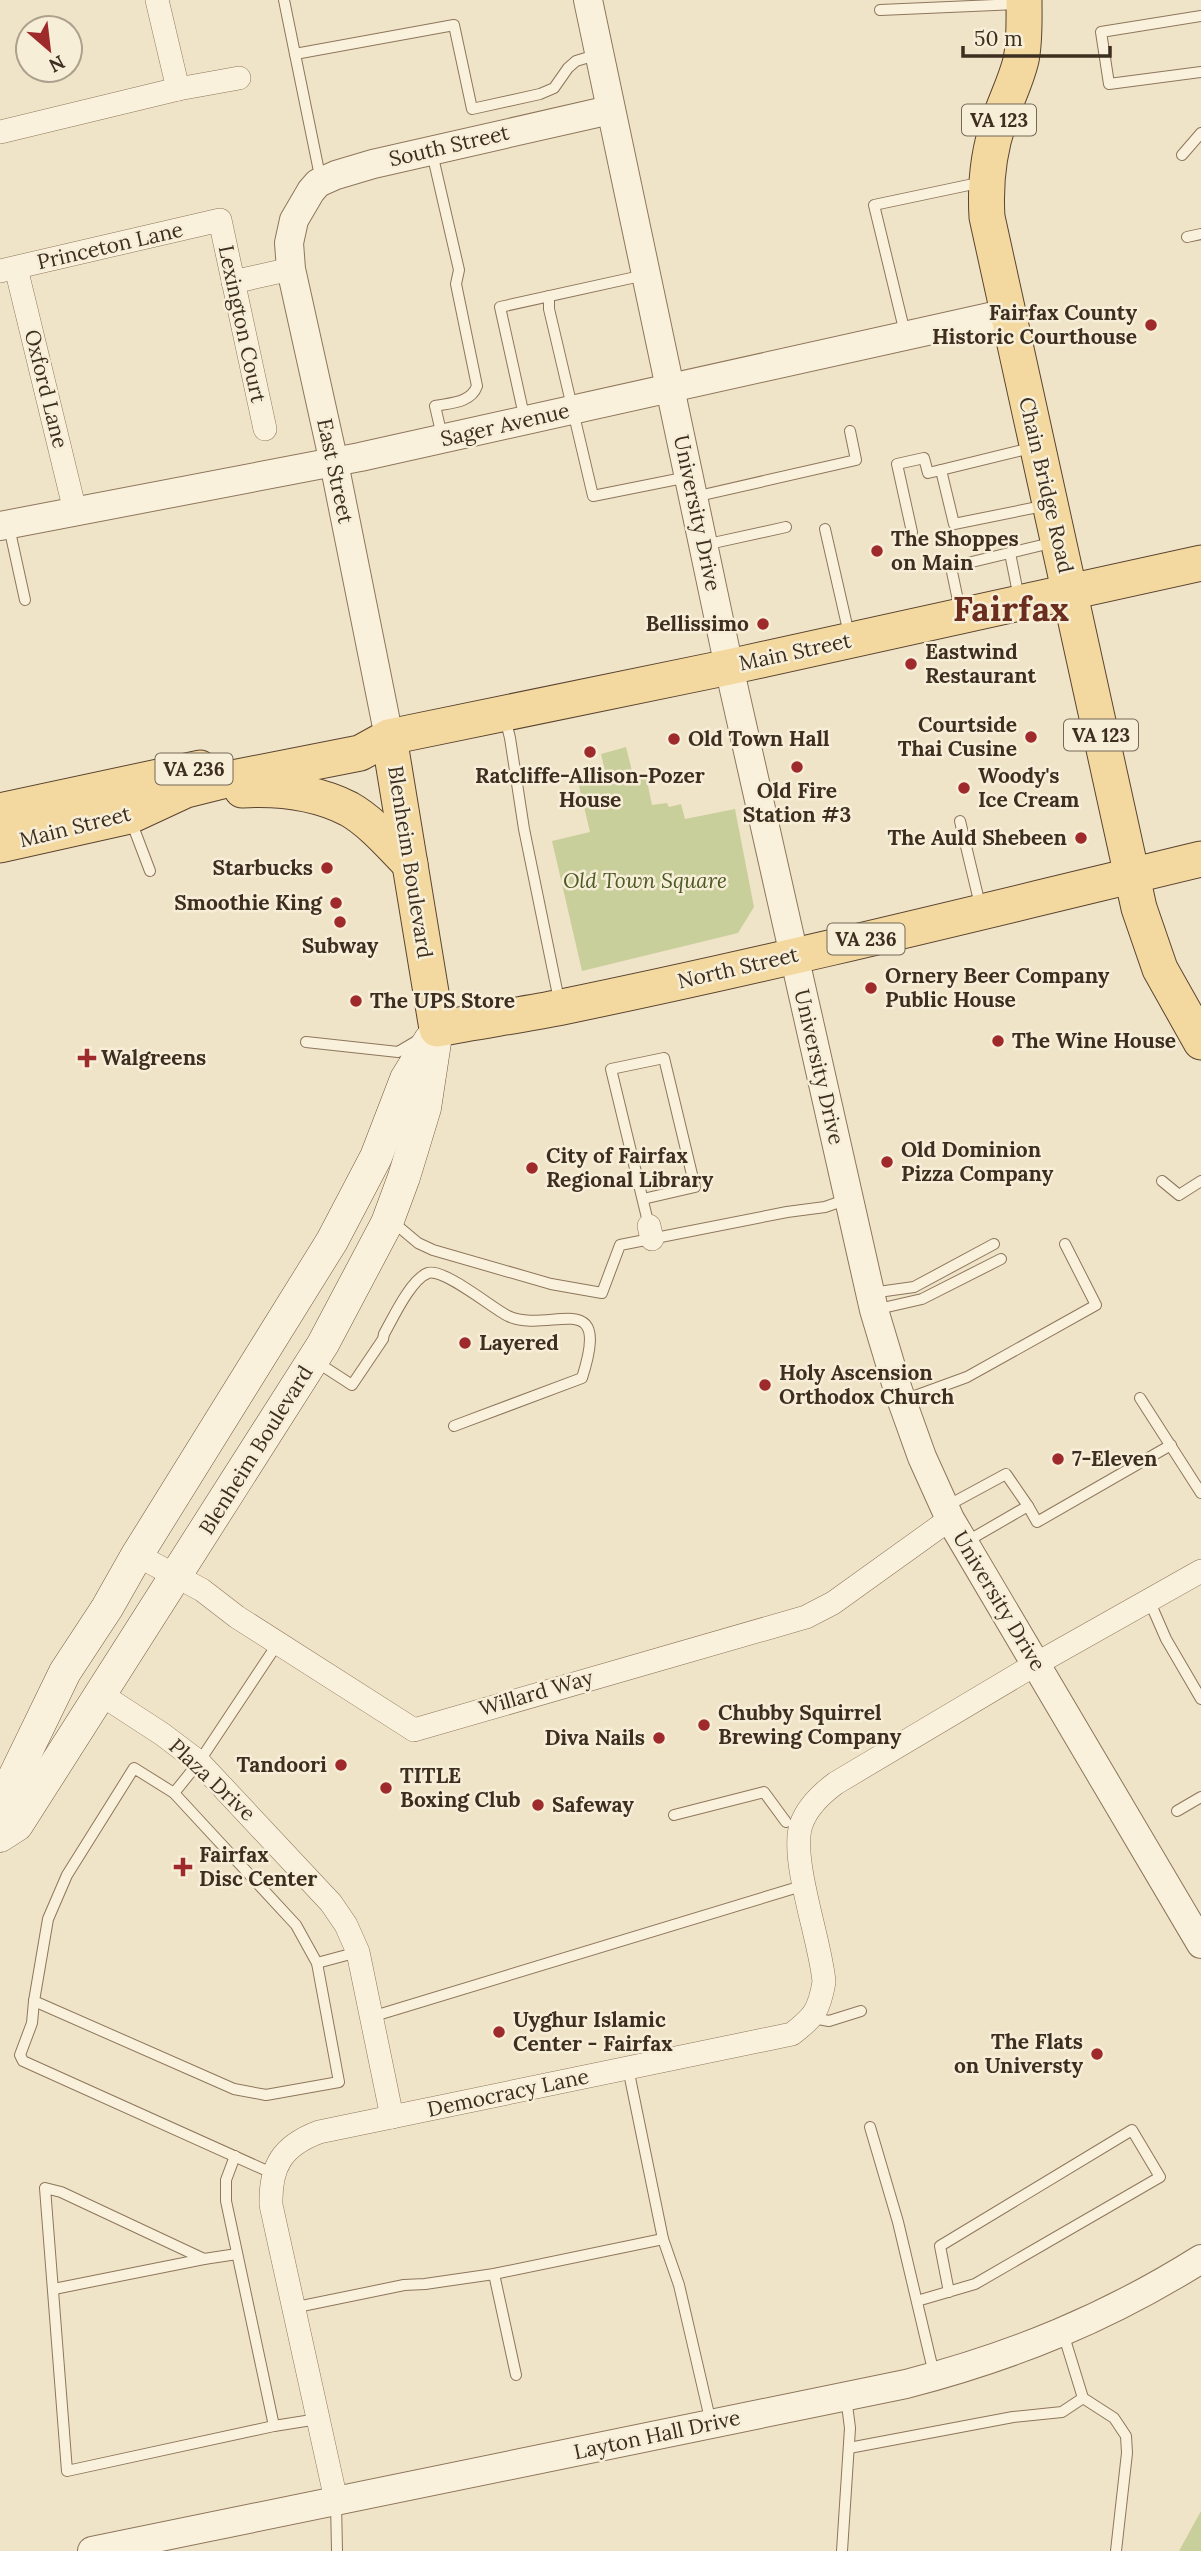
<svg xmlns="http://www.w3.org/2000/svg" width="1201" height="2551" font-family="Lora,serif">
<rect width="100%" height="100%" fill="#f0e4c8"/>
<g fill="#c9cf9b">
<polygon points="626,747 634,779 646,776 652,805 667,803 669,807 681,804 685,819 735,809 754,907 738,933 582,971 552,841 590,832 578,782 606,775 601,754"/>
<polygon points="1201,2511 1201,2551 1179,2551"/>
</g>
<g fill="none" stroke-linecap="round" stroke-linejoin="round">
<g stroke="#8d765c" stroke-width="12">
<g id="service">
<polyline points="284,0 295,54"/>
<polyline points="880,10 1018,4"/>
<polyline points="1201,16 1101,32 1109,84 1201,72"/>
<path d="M432 153 459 270 456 284 477 386C471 403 450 403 435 406L442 436"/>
<polyline points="1182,155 1201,133"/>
<polyline points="321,181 295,54 454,25 472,109 540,94 554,88 568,68 576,61 599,54"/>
<polyline points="1187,237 1201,234"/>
<polyline points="549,296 549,309 593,496 688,477"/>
<polyline points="905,333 874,205 983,182"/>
<polyline points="525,420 500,307 645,275"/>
<polyline points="941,470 1035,447"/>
<polyline points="694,497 856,460 850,431"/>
<polyline points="9,527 25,600"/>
<polyline points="825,529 849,634"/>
<polyline points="912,532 897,464 924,458 928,473 941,470 954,524 1048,505"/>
<polyline points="704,545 786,527"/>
<polyline points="1010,553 1019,598"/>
<polyline points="960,610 951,567 1055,542"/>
<polyline points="505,718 510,738 524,829 560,1005"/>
<polyline points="131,821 150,871"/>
<polyline points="960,821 981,909"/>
<polyline points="306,1042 398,1052 420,1039"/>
<polyline points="1162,1181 1179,1195 1201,1181"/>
<polyline points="643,1199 695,1187 664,1058 611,1069 649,1226"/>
<polyline points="393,1222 418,1243 433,1250 551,1284 602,1293 620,1245 787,1212 825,1207 848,1199"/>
<polyline points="871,1293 914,1287 994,1244"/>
<polyline points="874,1310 922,1299 1001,1259"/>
<path d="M315 1361 352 1385 383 1339 384 1334C393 1318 411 1279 428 1273 444 1268 492 1308 508 1316 550 1335 612 1284 582 1378L454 1426"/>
<polyline points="1140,1398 1201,1493"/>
<polyline points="904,1400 967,1377 1096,1305 1065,1244"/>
<polyline points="945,1507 1006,1474 1028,1506"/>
<polyline points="964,1543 1028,1506 1037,1522 1171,1445"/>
<polyline points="1149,1600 1166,1639 1201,1699"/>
<polygon points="134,1768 174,1793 296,1925 317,1963 339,2082 266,2095 234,2089 34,2001 48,1919 67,1875"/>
<polyline points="174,1793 199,1762 278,1643"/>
<polyline points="1177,1811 1201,1797"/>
<polyline points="674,1815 764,1792 786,1822"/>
<polyline points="317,1963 358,1952"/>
<polyline points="34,2001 32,2023 20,2055 23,2061 274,2174"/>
<polyline points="371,2017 805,1885"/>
<polyline points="813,2018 829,2021 861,2011"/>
<polyline points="628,2068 663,2239 679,2285 711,2423"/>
<polyline points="870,2127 898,2222 934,2374"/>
<polyline points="235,2156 226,2180 226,2201 274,2426"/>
<polyline points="237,2254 204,2259 61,2192 45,2188 67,2471 274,2426 318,2419"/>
<polyline points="494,2274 516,2375"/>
<polyline points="54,2289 204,2259"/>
<polyline points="917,2301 975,2284 1160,2177 1132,2130 940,2246 949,2292"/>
<polyline points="292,2308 404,2285 425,2284 494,2274 663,2239"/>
<polyline points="1063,2333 1083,2398 1114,2418 1126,2436 1127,2453 1116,2551"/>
<polyline points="849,2448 1013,2417 1062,2412 1083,2398"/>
<polyline points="336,2503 337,2551"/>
<polyline points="842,2551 850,2428 846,2397"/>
</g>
</g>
<g stroke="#8d765c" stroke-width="24">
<g id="minor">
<polyline points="157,0 178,89"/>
<polyline points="0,132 178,89 239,78"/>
<polyline points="16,268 75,511"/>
<polyline points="0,271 220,220 265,429"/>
<polyline points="233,282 291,269"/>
<polyline points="649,1226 652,1239"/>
<polyline points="137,1555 202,1590 237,1617 414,1730 806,1617 833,1603 950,1519"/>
<polyline points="99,1693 162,1734 199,1762 331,1903 346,1925 358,1952 392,2117"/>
<path d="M336 2500 271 2205C270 2166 282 2146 319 2132L792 2034C814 2017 819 2011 824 1982 821 1942 790 1860 801 1825 807 1807 821 1794 836 1783L1036 1664 1201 1571"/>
</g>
</g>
<g stroke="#8d765c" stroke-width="30">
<g id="tertiary">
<polyline points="588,0 729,667 874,1310 898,1390 922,1457 950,1519 1201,1944"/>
<polyline points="0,526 360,457 1008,313"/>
<polyline points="389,737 334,463 291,269 289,243 294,220 311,191 318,183 336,175 373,164 610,110"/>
<path d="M92 2551 906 2384C1014 2356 1107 2318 1201 2259"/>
</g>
</g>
<g stroke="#6f573f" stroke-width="33">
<g id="secondary">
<polyline points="0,1806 65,1672 107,1608 137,1555 332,1241 376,1157 406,1079 430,1040"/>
<polyline points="0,1836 17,1825 323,1344 387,1223 404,1177 425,1108 437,1029"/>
</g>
</g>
<g stroke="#5b4430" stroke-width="37">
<g id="primary">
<path d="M1024 0C1024 20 1025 40 1021 60 1016 81 1006 100 999 121 988 153 985 184 987 217L1139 908 1160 969 1201 1042"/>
<path d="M389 737 437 1029C479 1021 521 1015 562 1007 776 963 989 910 1201 859"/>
<path d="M242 790C278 788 316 792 349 809 372 822 392 846 410 864"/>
<polyline points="0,811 200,768"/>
<polyline points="0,845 130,816 186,790 238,777 360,753 389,737 729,667 1201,563"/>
</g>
</g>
<use href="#service" stroke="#faf1dc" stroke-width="10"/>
<use href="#minor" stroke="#faf1dc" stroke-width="23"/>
<use href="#tertiary" stroke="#faf1dc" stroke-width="28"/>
<use href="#secondary" stroke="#faf1dc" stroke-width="32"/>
<use href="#primary" stroke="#f3d9a0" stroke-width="35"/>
</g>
<g fill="#9e2a2b" stroke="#f7eed8" stroke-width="2.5">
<circle cx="1151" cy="325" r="7"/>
<circle cx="877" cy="551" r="7"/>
<circle cx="763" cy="624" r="7"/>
<circle cx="911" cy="664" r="7"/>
<circle cx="1031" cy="737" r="7"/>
<circle cx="674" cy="739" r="7"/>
<circle cx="590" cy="752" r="7"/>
<circle cx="797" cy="767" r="7"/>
<circle cx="964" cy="788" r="7"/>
<circle cx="1081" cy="838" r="7"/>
<circle cx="327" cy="868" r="7"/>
<circle cx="336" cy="903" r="7"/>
<circle cx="340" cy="922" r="7"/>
<circle cx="871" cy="988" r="7"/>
<circle cx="356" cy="1001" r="7"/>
<circle cx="998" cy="1041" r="7"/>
<path d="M83.5 1047.5h7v7h7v7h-7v7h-7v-7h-7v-7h7z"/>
<circle cx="887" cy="1162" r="7"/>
<circle cx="532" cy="1168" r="7"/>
<circle cx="465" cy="1343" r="7"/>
<circle cx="765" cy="1385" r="7"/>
<circle cx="1058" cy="1459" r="7"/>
<circle cx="704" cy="1725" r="7"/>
<circle cx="659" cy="1738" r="7"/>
<circle cx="341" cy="1765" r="7"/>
<circle cx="386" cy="1788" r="7"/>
<circle cx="538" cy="1805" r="7"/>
<path d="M179.5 1856.5h7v7h7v7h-7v7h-7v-7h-7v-7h7z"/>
<circle cx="499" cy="2032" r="7"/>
<circle cx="1097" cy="2054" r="7"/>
</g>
<g text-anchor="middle" stroke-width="5" stroke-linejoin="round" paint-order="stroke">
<g fill="#f7eed8" stroke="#756857" stroke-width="2">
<rect x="962" y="104.5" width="74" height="31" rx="5"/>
<rect x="1064" y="719.5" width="74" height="31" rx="5"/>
<rect x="155.5" y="753.5" width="77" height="31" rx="5"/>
<rect x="827.5" y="923.5" width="77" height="31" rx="5"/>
</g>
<g font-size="19" font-weight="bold" fill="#3d2e20">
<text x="999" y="127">VA 123</text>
<text x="1101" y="742">VA 123</text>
<text x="194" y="776">VA 236</text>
<text x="866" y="946">VA 236</text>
</g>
<g font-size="21" fill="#3d2e20" stroke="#f7eed8">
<text transform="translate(449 146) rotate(-13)" y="7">South Street</text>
<text transform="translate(110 246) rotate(-13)" y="7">Princeton Lane</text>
<text transform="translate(242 324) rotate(78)" y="7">Lexington Court</text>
<text transform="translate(46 389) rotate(76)" y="7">Oxford Lane</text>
<text transform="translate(505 425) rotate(-13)" y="7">Sager Avenue</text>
<text transform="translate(335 471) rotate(78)" y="7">East Street</text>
<text transform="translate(1046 485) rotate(77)" y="7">Chain Bridge Road</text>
<text transform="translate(697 513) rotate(78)" y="7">University Drive</text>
<text transform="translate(795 652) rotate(-12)" y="7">Main Street</text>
<text transform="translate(75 827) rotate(-14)" y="7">Main Street</text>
<text transform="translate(410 862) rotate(81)" y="7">Blenheim Boulevard</text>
<text transform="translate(738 968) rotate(-13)" y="7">North Street</text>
<text transform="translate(819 1067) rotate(77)" y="7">University Drive</text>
<text transform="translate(256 1450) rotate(-58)" y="7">Blenheim Boulevard</text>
<text transform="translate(999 1601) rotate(59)" y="7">University Drive</text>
<text transform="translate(536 1693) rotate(-16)" y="7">Willard Way</text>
<text transform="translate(212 1780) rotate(43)" y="7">Plaza Drive</text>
<text transform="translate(508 2093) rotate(-12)" y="7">Democracy Lane</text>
<text transform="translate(657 2435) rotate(-12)" y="7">Layton Hall Drive</text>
</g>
<g font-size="21" font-weight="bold" fill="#3d2e20" stroke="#f7eed8" text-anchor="start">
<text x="1137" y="320" text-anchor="end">Fairfax County<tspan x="1137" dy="24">Historic Courthouse</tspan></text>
<text x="891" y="546">The Shoppes<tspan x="891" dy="24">on Main</tspan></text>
<text x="749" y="631" text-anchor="end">Bellissimo</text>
<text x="925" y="659">Eastwind<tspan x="925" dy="24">Restaurant</tspan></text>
<text x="1017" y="732" text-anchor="end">Courtside<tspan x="1017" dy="24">Thai Cusine</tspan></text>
<text x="688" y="746">Old Town Hall</text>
<text x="590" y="783" text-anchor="middle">Ratcliffe-Allison-Pozer<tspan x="590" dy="24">House</tspan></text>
<text x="978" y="783">Woody's<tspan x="978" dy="24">Ice Cream</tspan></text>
<text x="797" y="798" text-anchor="middle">Old Fire<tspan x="797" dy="24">Station #3</tspan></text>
<text x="1067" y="845" text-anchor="end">The Auld Shebeen</text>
<text x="313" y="875" text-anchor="end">Starbucks</text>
<text x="322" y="910" text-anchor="end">Smoothie King</text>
<text x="340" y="953" text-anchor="middle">Subway</text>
<text x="885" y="983">Ornery Beer Company<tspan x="885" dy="24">Public House</tspan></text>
<text x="370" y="1008">The UPS Store</text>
<text x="1012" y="1048">The Wine House</text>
<text x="101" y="1065">Walgreens</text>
<text x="901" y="1157">Old Dominion<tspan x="901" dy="24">Pizza Company</tspan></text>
<text x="546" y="1163">City of Fairfax<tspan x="546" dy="24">Regional Library</tspan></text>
<text x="479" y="1350">Layered</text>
<text x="779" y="1380">Holy Ascension<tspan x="779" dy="24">Orthodox Church</tspan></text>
<text x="1072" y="1466">7-Eleven</text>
<text x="718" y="1720">Chubby Squirrel<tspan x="718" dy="24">Brewing Company</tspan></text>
<text x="645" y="1745" text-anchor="end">Diva Nails</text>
<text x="327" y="1772" text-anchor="end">Tandoori</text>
<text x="400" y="1783">TITLE<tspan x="400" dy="24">Boxing Club</tspan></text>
<text x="552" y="1812">Safeway</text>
<text x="199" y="1862">Fairfax<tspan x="199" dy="24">Disc Center</tspan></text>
<text x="513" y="2027">Uyghur Islamic<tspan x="513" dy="24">Center - Fairfax</tspan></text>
<text x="1083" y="2049" text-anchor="end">The Flats<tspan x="1083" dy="24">on Universty</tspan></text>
</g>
<g font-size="21" font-style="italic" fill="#4d5a26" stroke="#f7eed8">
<text x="645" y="888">Old Town Square</text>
</g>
<g font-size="35" font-weight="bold" fill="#6b2e1e" stroke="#f7eed8">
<text x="1011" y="621">Fairfax</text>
</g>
</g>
<g transform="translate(49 49) rotate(152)"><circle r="33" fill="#f7eed8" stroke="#ada18e" stroke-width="2"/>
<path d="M0-5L12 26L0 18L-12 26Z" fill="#9e2a2b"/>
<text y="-10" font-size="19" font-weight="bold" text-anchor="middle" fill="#3d2e20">N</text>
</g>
<path d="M963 46v10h147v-10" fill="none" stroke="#3d2e20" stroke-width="3.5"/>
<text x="974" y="46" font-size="21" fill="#3d2e20" stroke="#f7eed8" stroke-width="5" paint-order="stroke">50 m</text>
</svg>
